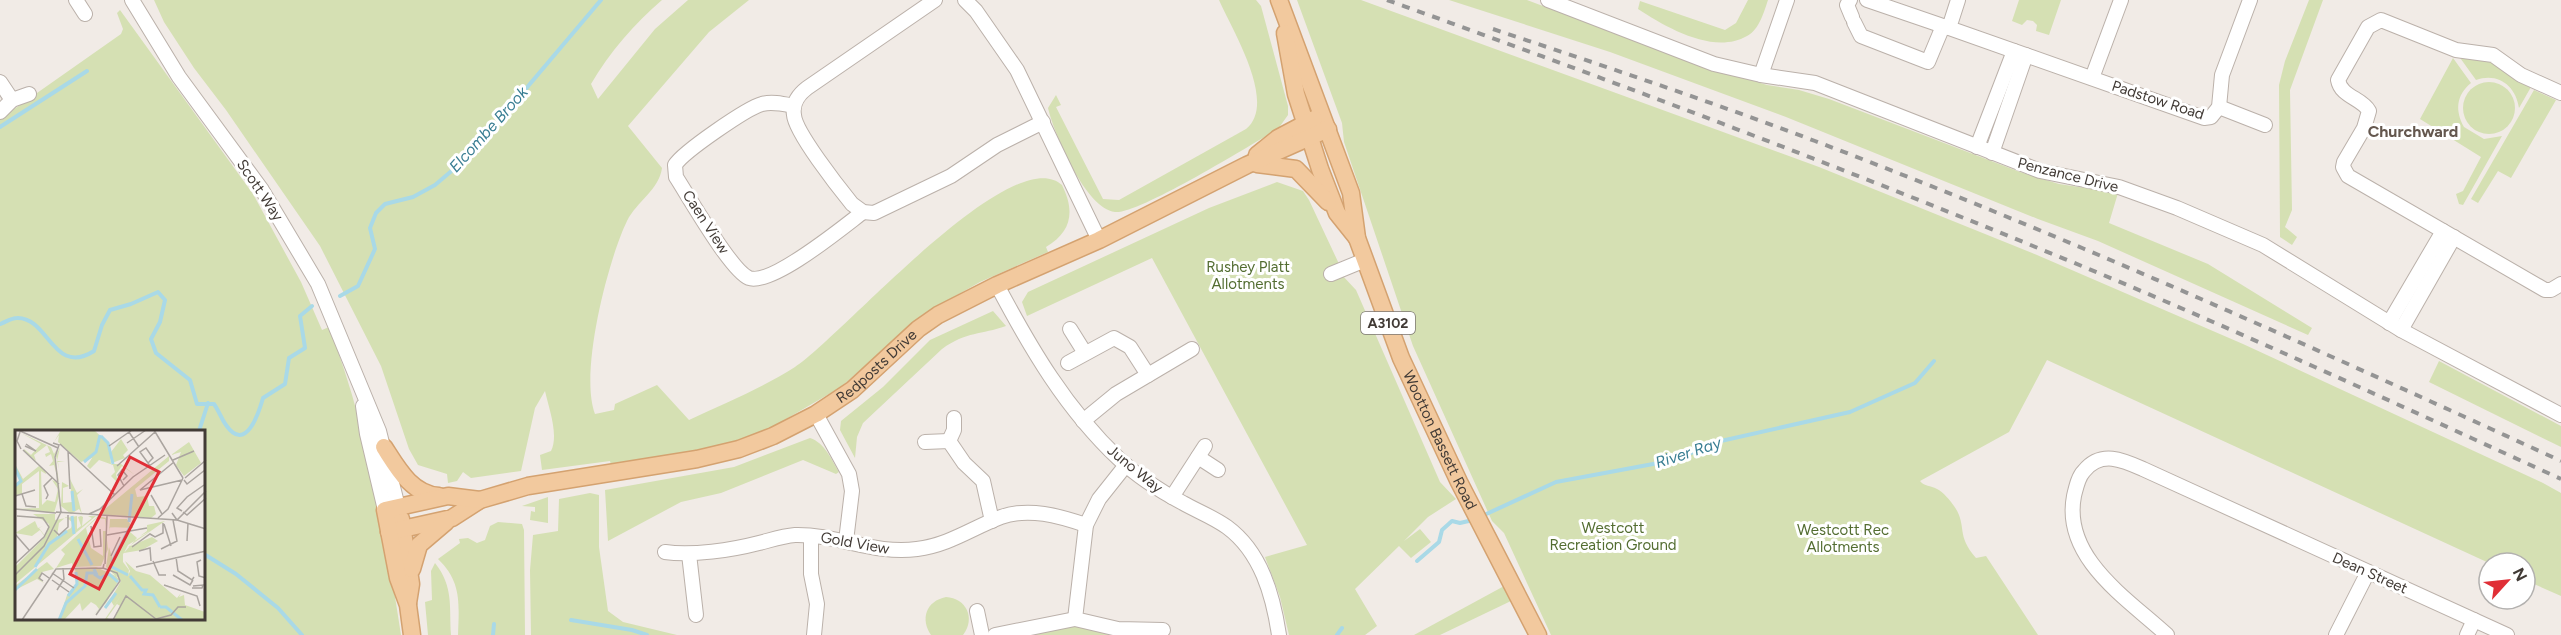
<svg xmlns="http://www.w3.org/2000/svg" width="2561" height="635" font-family="Figtree,sans-serif">
<rect width="100%" height="100%" fill="#f1ebe6"/>
<g fill="#d5e0b3" fill-rule="evenodd">
<path d="M154 0H662C635 23 609 53 591 84L598 99 655 29 688 0H749L709 32 628 126 662 168C659 190 637 201 627 221 608 260 579 373 595 414L614 410 615 404 657 385 689 420C725 403 762 388 795 367 839 339 1012 139 1062 185 1075 211 1072 232 1046 247L1048 252 980 282 922 315 841 387 769 429 724 445 611 465 610 461 542 470 540 455 551 451C559 435 549 409 545 391L535 408 521 471 471 478 463 472 457 481 448 483 447 474 418 465 409 449 381 366 320 246 226 110 194 68 164 22Z"/>
<path d="M1219 0H1256L1261 6 1288 106V115L1278 129C1252 144 1138 215 1115 212 1086 209 1054 134 1048 108L1056 95 1061 105 1056 107 1103 199 1119 200 1246 129C1278 103 1232 30 1219 0Z"/>
<path d="M1297 0H1361L1819 167 2037 255 2243 344 2543 483 2561 493V596L2525 580V563H2489L2047 360 2009 432 1920 481C1925 487 1930 485 1937 489 1943 492 1950 500 1954 506 1968 526 1955 534 1976 558L1986 556 2038 635H1551L1504 533 1492 521 1413 346 1344 142 1342 123Z"/>
<polygon points="1449,0 1527,0 1688,61 1767,85 1799,90 1829,99 2020,172 2059,184 2118,193 2109,223 2208,264 2312,328 2308,335 2098,241 2038,219 1786,117 1610,52"/>
<path d="M1748 0H1768C1764 12 1759 30 1747 36 1714 55 1667 28 1638 9L1640 1 1725 30 1736 23Z"/>
<polygon points="2019,0 2061,0 2049,35 2036,31 2037,25 2033,21 2027,20 2022,25 2012,21"/>
<polygon points="2309,0 2323,0 2290,90 2292,210 2285,227 2297,237 2292,245 2280,237 2279,85 2285,61"/>
<path d="M120 10 253 194 301 282 322 330 329 327C367 425 385 531 401 635H0V119L121 34 123 29 117 13ZM16 431H204V618H16Z"/>
<path d="M2458 55 2488 57 2531 87 2519 108C2516 86 2498 72 2476 80Z"/>
<path d="M2453 58 2471 83C2456 95 2455 111 2464 127L2484 139 2502 136 2463 205 2459 204 2456 194 2463 191 2481 157 2420 119Z"/>
<circle cx="2489" cy="108" r="26"/>
<polygon points="2534,90 2556,100 2511,178 2498,171 2478,203 2471,199"/>
<polygon points="1277,182 1303,191 1309,200 1340,266 1341,274 1356,290 1440,482 1456,499 1428,517 1404,541 1420,529 1431,542 1411,558 1399,546 1355,589 1377,626 1365,635 1289,635 1280,597 1265,557 1307,545 1152,258 1027,316 1022,302 1028,292 1209,208"/>
<path d="M993 311 1006 326C981 335 967 331 942 349L863 423 857 437 855 458 840 430 841 421 883 387 930 340Z"/>
<polygon points="2439,361 2561,426 2561,447 2429,382"/>
<path d="M810 438C825 443 831 459 839 472L836 474 803 460 721 493 681 502 608 541 605 490 734 467Z"/>
<polygon points="590,493 599,495 599,547 608,611 623,622 677,635 531,635 530,570 533,535 558,531 559,499"/>
<polygon points="548,497 548,523 530,520 531,511 535,512 535,507 522,506"/>
<path d="M498 522 522 524 524 530 525 635H458C459 604 462 582 438 559L460 543 459 539 468 538 477 543 485 540 490 526Z"/>
<path d="M435 563C454 587 449 607 451 635H428L425 602 432 600 431 571Z"/>
<polygon points="1506,585 1511,601 1440,635 1414,635"/>
<path d="M946 597C966 598 976 618 963 635H931C920 619 926 601 946 597Z"/>
<polygon points="1070,627 1081,627 1114,635 1029,635"/>
</g>
<g fill="none" stroke-linecap="round" stroke-linejoin="round">
<g stroke="#a9d9e7" stroke-width="4">
<polyline points="0,127 87,71"/>
<polyline points="340,296 358,286 375,249 370,228 376,213 385,204 413,197 435,185 468,157 601,0"/>
<path d="M0 324C6 322 11 318 17 318 49 317 53 377 94 351L102 325 110 310 131 304 158 292 165 300 160 322 151 339 156 353 190 380 197 404H214C219 411 221 418 226 425 246 454 259 412 263 398L285 384 289 358 305 348 300 316 312 306"/>
<polyline points="199,431 208,403"/>
<polyline points="1482,516 1556,482 1664,462 1687,455 1712,443 1850,412 1915,383 1934,361"/>
<polyline points="204,554 236,574 278,608 302,635"/>
<polyline points="1417,561 1439,542 1442,530 1452,521 1460,523 1473,520"/>
<polyline points="571,620 632,630 647,635"/>
<polyline points="493,635 494,624"/>
<polyline points="1337,635 1342,628"/>
</g>
<g stroke="#bbb1aa" stroke-width="16">
<g id="minor">
<polyline points="76,0 85,14"/>
<polyline points="132,0 179,77 262,190 318,284 379,431 398,507"/>
<path d="M935 0 807 88C798 95 792 103 794 115 795 132 839 188 852 204L863 212 874 213 951 176 997 145 1043 122"/>
<polyline points="965,0 976,11 1017,70 1099,240"/>
<polyline points="1548,0 1714,64 1761,75 1815,83 2040,171 2119,187 2177,208 2263,245 2401,330 2561,415"/>
<polyline points="1850,0 1847,5 1852,17"/>
<polyline points="1867,0 1949,28"/>
<polyline points="1958,0 1949,28 2204,118 2211,117 2219,107 2222,75 2250,0"/>
<polyline points="1854,22 1861,36 1928,62 1943,26"/>
<polyline points="1761,75 1787,0"/>
<polyline points="2092,78 2121,0"/>
<polyline points="0,82 12,100"/>
<path d="M2561 93 2521 75 2493 55 2456 50 2381 20 2368 27 2338 80C2341 97 2362 98 2369 111L2364 128 2344 162 2343 167 2348 176 2545 290H2551L2561 284"/>
<path d="M794 106C784 104 772 101 762 104 747 108 683 152 675 165L676 177C689 197 731 271 749 278 772 286 843 227 863 212"/>
<polyline points="2219,107 2265,125"/>
<polyline points="0,112 12,100 29,94"/>
<polyline points="1977,147 2014,51"/>
<polyline points="1992,153 2026,55"/>
<polyline points="1331,274 1365,260"/>
<path d="M997 285C1031 349 1066 409 1119 459 1138 477 1160 491 1183 503 1197 511 1213 517 1227 527 1261 552 1273 595 1279 635"/>
<polyline points="2389,323 2443,231"/>
<polyline points="1070,329 1085,353"/>
<polyline points="2401,330 2454,237"/>
<polyline points="1068,363 1114,338 1130,347 1148,375"/>
<polyline points="363,406 367,434 385,510"/>
<polyline points="816,414 849,474 852,491 846,541"/>
<polyline points="954,418 954,430 949,441 964,463 983,481 992,521"/>
<polyline points="1083,421 1116,394 1192,349"/>
<polyline points="925,442 949,441"/>
<polyline points="1198,457 1218,470"/>
<polyline points="1126,465 1099,499 1086,525 1075,619 1118,629 1163,630"/>
<polyline points="1172,497 1205,446"/>
<polyline points="811,536 811,574 817,604 814,635"/>
<path d="M665 552C692 556 732 550 759 543 771 540 783 536 795 535 837 534 875 555 917 549 949 545 972 528 1001 517 1029 507 1059 516 1086 525"/>
<polyline points="689,554 696,615"/>
<polyline points="977,611 982,635"/>
<polyline points="995,635 1075,619"/>
<path d="M2167 635C2128 599 2062 558 2074 496 2076 488 2078 477 2084 471 2101 450 2123 460 2143 469L2507 635"/>
<polyline points="2336,635 2368,572"/>
<polyline points="2467,635 2474,620"/>
</g>
</g>
<g stroke="#d4a270" stroke-width="19">
<g id="major">
<path id="s1" d="M1279 0 1351 193 1357 238 1401 358 1459 482 1538 635"/>
<polyline points="1285,33 1296,94 1320,169 1337,213 1357,238"/>
<polyline points="1257,155 1278,138 1314,119"/>
<polyline points="1257,164 1296,169 1328,202"/>
<path d="M384 447C397 467 411 494 439 496"/>
<polyline points="401,519 411,584 408,603"/>
<path id="s2" d="M389 532 452 518 480 500 528 486 697 459 739 449 773 436 816 414 852 390 918 329 938 315 997 285 1099 240 1247 165 1328 129"/>
<polyline points="412,569 419,545 446,522"/>
<polyline points="412,635 408,605 398,578 385,510 448,496 480,500"/>
</g>
</g>
<use href="#minor" stroke="#fff" stroke-width="14"/>
<use href="#major" stroke="#f2c99e" stroke-width="16"/>
<g stroke="#949494" stroke-width="4" stroke-dasharray="8 8" stroke-linecap="butt">
<path d="M1387 0C1627 86 1865 176 2101 274 2256 339 2408 409 2561 479"/>
<path d="M1493 29C1601 65 1709 101 1815 141 2069 237 2315 348 2561 461"/>
</g>
</g>
<g text-anchor="middle" stroke-width="6" stroke-linejoin="round" paint-order="stroke">
<rect fill="#fff" stroke="#7b7672" stroke-width="1.5" x="1361" y="312" width="54" height="22" rx="4.5"/>
<g font-size="14" font-weight="bold" fill="#423b36">
<text x="1388" y="328">A3102</text>
</g>
<g font-size="15" fill="#423b36" stroke="#fff">
<text transform="translate(2158 100) rotate(18)" y="5">Padstow Road</text>
<text transform="translate(2068 175) rotate(14)" y="5">Penzance Drive</text>
<text transform="translate(260 190) rotate(56)" y="5">Scott Way</text>
<text transform="translate(706 222) rotate(57)" y="5">Caen View</text>
<text dy="5" stroke="none"><textPath href="#s2" startOffset="524">Redposts Drive</textPath></text>
<text dy="5" stroke="none"><textPath href="#s1" startOffset="470">Wootton Bassett Road</textPath></text>
<text transform="translate(1135 469) rotate(39)" y="5">Juno Way</text>
<text transform="translate(855 543) rotate(10)" y="5">Gold View</text>
<text transform="translate(2370 573) rotate(24)" y="5">Dean Street</text>
</g>
<g font-size="15" fill="#536d31" stroke="#fff">
<text x="1248" y="272">Rushey Platt<tspan x="1248" dy="17">Allotments</tspan></text>
<text x="1613" y="533">Westcott<tspan x="1613" dy="17">Recreation Ground</tspan></text>
<text x="1843" y="535">Westcott Rec<tspan x="1843" dy="17">Allotments</tspan></text>
</g>
<g font-size="16" font-style="italic" fill="#397e93" stroke="#fff">
<text transform="translate(488 129) rotate(-48)" y="6">Elcombe Brook</text>
<text transform="translate(1688 452) rotate(-18)" y="6">River Ray</text>
</g>
<g font-size="16" font-weight="bold" fill="#64574e" stroke="#fff">
<text x="2413" y="137">Churchward</text>
</g>
</g>
<g transform="translate(15 430)">
<rect width="190" height="190" fill="#f1ebe6"/>
<path d="M46 0H79L92 12 96 22 106 9 113 20 108 25 110 28 97 33 95 26 96 34H106L120 45 107 36 101 44 103 53 96 46 100 42 98 35 84 30 75 39 72 36 77 28 66 32 43 12 44 5 39 12ZM6 3 36 17 39 24 42 19 39 27 43 45 45 63 39 83 0 79 24 78V41L7 54V64L0 66V55L5 50 0 34 8 49 24 36 30 40 31 44 26 41 27 75 32 70 40 72 43 59 37 50 44 53 39 35 34 36 38 31 36 24 31 27 30 24 35 22 32 15 19 25 21 31 9 21V19L16 25 26 14ZM174 12 186 33 169 46 161 35 166 22 156 25ZM45 17 42 31H50L43 32 44 39 47 52 54 56 48 58V73L57 72 55 49 62 63 68 59 62 65 67 84 64 79 56 84 46 76 47 52 41 26ZM154 26V31L120 59 122 67 132 66 134 76H139L141 84 136 88 84 84ZM18 84H40V90L62 86V99L66 96 63 87 66 86 68 87 67 96 77 88 73 86H81L0 154V137L30 107 25 100 17 106 0 103 20 91 23 98 28 96 24 98 30 106 34 94ZM51 87 58 93 56 98 42 106 44 93ZM83 86 91 88 90 98V89L82 88 71 98 76 118 88 126V101H91L93 119 86 136 58 137 57 133 41 138 50 124 46 120ZM95 89H112L117 97 118 89V98L94 97V104ZM150 91 113 117 137 107 143 111 127 120 109 123 113 115 135 101 125 106 132 101V95ZM114 101 122 108 108 124V132L114 140 113 146 115 141 110 131 121 141 135 145 162 168 166 163 164 167 169 165 170 175 190 182V190H98L105 176 102 174 92 188 96 190 90 189 107 164 99 176 96 171 90 179 106 151 91 137 94 117 98 130ZM32 132 39 139 27 142 25 149 29 153 22 149 0 160V156ZM81 137 105 148 91 173 77 186 84 179 81 175 76 172 67 181 65 173 49 190H44L52 165 62 154 60 139Z" fill="#d5e0b3" fill-rule="evenodd"/>
<path fill="none" stroke="#a9d9e7" stroke-width="3" d="M86 6 93 13 98 34M69 32 81 22 85 5M0 38 6 51 0 56M57 61 59 81M57 86 59 104M114 92 117 64M63 109 77 135M97 132 115 97M95 136 113 145M20 137 34 114 52 101M79 144 85 148 94 144 103 152M115 146 127 160H131L129 164 138 165 145 177M0 160 22 139M53 166 62 154 61 142M145 177H151L167 190M90 178 101 163M44 190 51 173 70 156 72 143H81L79 139"/>
<path fill="none" stroke="#aba5a0" stroke-width="1.5" d="M3 0 43 18M139 0 168 48M5 2 2 11 6 19M114 2 124 17M38 13 44 15 40 27 46 82M112 13 131 0M45 14 100 65M10 16 21 21 11 14M94 16 117 0M8 20 44 54M53 21 55 59M158 30 179 21M159 32 125 60 167 50M133 33 138 28 131 18 125 22 133 33 135 36M102 36 140 2M170 48 191 30M108 50 112 46 107 40 103 45 109 56M169 50 172 54 190 40M7 64 11 76 21 77M136 65 147 84M0 66 20 60M31 69 33 65 29 56 37 48M0 79 41 83M167 81 162 78 172 67 189 55M41 82 162 90 191 99M168 82 172 85 191 68M157 83 162 90 191 61M74 84 85 79 118 47 150 25M143 88 153 79 168 48M149 94 156 116M76 96 79 117 86 116 85 99M39 100 44 105 53 97V85M0 104 14 120M92 105 132 98M172 111 173 93M117 117 135 104 140 107 148 103V93M146 119 162 111 158 90M124 121 135 118 136 131M96 126 105 107M161 127 163 141 177 150 179 147M186 130 182 132 184 146 191 148M138 131 144 145H151M0 134 29 107 34 97 28 88 2 86M90 134 92 86M121 137 191 121M37 143 59 158M0 145 29 116 46 82M158 145 175 155 178 150M37 150 54 162M28 151 24 148 27 143 34 148M149 155 182 166 185 176M177 158H187L188 155 178 156M42 160 49 149 48 138M81 185 105 151 102 143 88 138 89 134M7 190 41 139 88 138M98 190 111 166 141 189 156 185 163 177H171"/>
<path fill="#e02e36" fill-opacity="0.15" stroke="#e02e36" stroke-width="3" d="M115 27 144 42 84 159 55 144Z"/>
<rect width="190" height="190" fill="none" stroke="#423b36" stroke-width="3"/>
</g>
<g transform="translate(2507 581) rotate(63)"><circle r="28" fill="#ffffff" stroke="#b3b1af" stroke-width="1.5"/>
<path d="M0-4.5L10 22L0 15L-10 22Z" fill="#e02e36"/>
<text y="-9" font-size="16" font-weight="bold" text-anchor="middle" fill="#423b36">N</text>
</g>
</svg>
